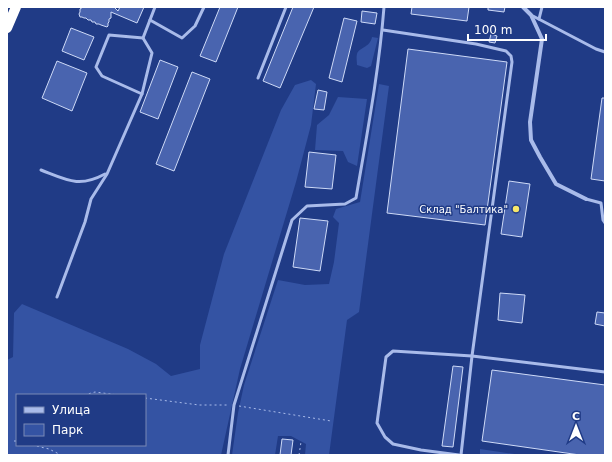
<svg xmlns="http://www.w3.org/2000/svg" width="612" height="462" font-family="'DejaVu Sans',sans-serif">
<rect width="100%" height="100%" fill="#203b86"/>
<g fill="#3453a3" fill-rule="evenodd">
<path d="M372 37 378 38 371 66 367 68 357 65C357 62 356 57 357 54 359 47 370 48 372 37Z"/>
<path d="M311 80 316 84 311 125 296 182 240 369 221 455H7V360L13 357 14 313 22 304 128 349 156 364 171 376 200 369V345L224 254 281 110 295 85ZM17 395H145V445H17Z"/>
<polygon points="379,84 389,86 359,312 347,320 329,455 305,455 306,444 291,436 278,436 275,455 232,455 238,413 244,385 278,280 305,285 329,284 334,262 339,223 333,217 336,209 360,202"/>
<polygon points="338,97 367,99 357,166 348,162 343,151 315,150 317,125 329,115"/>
<polygon points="480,449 521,455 480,455"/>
</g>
<g fill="#4964af" stroke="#cedaf7">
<polygon points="83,7 114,7 118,11 120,7 144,7 137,23 111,12 111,18 109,19 109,22 108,23 108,26 107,27 101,25 99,24 96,24 95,22 92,22 91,20 88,20 86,18 84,18 82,17 80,17 79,14 80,12 80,9"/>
<polygon points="220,7 238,7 216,62 200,56"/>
<polygon points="293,7 314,7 280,88 263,81"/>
<polygon points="412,7 469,7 467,21 411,14"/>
<polygon points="488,7 505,7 504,12 488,10"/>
<polygon points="362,11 377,13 375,24 361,22"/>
<polygon points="344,18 357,21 342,82 329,78"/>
<polygon points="71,28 94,37 84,60 62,51"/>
<polygon points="491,34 497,36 495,43 489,42"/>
<polygon points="408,49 507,62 485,225 387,213"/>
<polygon points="160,60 178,67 158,119 140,112"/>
<polygon points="57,61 87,73 72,111 42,98"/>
<polygon points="192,72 210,79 174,171 156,164"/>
<polygon points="318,90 327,92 324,110 314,109"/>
<polygon points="602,98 605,98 605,181 591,179"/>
<polygon points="309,152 336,155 332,189 305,187"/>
<polygon points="509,181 530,184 522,237 501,234"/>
<polygon points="300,218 328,221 320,271 293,267"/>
<polygon points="500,293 525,295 522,323 498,320"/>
<polygon points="597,312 605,313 605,326 595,324"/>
<polygon points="453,366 463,367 453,447 442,446"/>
<polygon points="492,370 605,385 605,455 580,455 482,441"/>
<polygon points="282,439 293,440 291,455 280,455"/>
</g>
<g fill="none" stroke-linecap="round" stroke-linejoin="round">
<g stroke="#a9bbea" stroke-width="1" stroke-dasharray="2 3" stroke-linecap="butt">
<polyline points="84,395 95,392 118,395"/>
<polyline points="145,398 199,405 229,405"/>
<polyline points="239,406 331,421"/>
<polyline points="14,441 17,441"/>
<polyline points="32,445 49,449 61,455"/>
<polyline points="299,455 301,442"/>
</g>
<g stroke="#a9bbea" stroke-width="3">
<polyline points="531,15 596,49 605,52"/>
<polyline points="539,19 542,7"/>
<polyline points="150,20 182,38 195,26 204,7"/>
<polyline points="383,30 476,44 506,51 511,56 512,62 472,356 393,351 386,357 377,423 385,437 393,444 421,450 459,455"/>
<polygon points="109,35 143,38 152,53 142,94 102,76 96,67"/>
<polyline points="143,38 155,7"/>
<polyline points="258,78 286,7"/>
<path d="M41 170C67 180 79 188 105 174"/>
<polyline points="586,199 601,203 603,220 605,223"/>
<polyline points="57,297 85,222 91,199 107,174 142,94"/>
<path d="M228 455 234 405 292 220 307 206 345 204 356 198C367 134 379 71 384 7"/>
<polyline points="461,455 472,356 605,372"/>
</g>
<polyline stroke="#a9bbea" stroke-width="4" points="523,7 531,15 542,39 530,122 531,140 540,157 556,184 586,199"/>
<polyline stroke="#fff" stroke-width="10" points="7,28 16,7"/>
</g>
<circle fill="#f7e76a" stroke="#203b86" stroke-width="1.5" cx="516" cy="209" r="4"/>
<g text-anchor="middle" stroke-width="3" stroke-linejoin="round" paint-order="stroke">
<g font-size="10" fill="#fff" stroke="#203b86" text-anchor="end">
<text x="508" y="213">Склад "Балтика"</text>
</g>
</g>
<rect width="612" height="462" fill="none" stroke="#ffffff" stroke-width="16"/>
<rect x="16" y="394" width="130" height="52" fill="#203b86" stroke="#7989b6"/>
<rect x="24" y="407" width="20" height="6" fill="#a9bbea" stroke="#7989b6"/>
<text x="52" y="414" font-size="12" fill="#ffffff">Улица</text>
<rect x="24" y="424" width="20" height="12" fill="#3453a3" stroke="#7989b6"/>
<text x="52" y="434" font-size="12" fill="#ffffff">Парк</text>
<g transform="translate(576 426)" stroke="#203b86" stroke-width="3" paint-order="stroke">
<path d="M0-3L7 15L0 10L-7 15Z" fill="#ffffff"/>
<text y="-6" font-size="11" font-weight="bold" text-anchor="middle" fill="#ffffff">С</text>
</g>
<path d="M468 34v6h78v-6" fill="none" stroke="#ffffff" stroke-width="2"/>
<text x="474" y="34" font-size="12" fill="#ffffff" stroke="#203b86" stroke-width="3" paint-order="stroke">100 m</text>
</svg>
